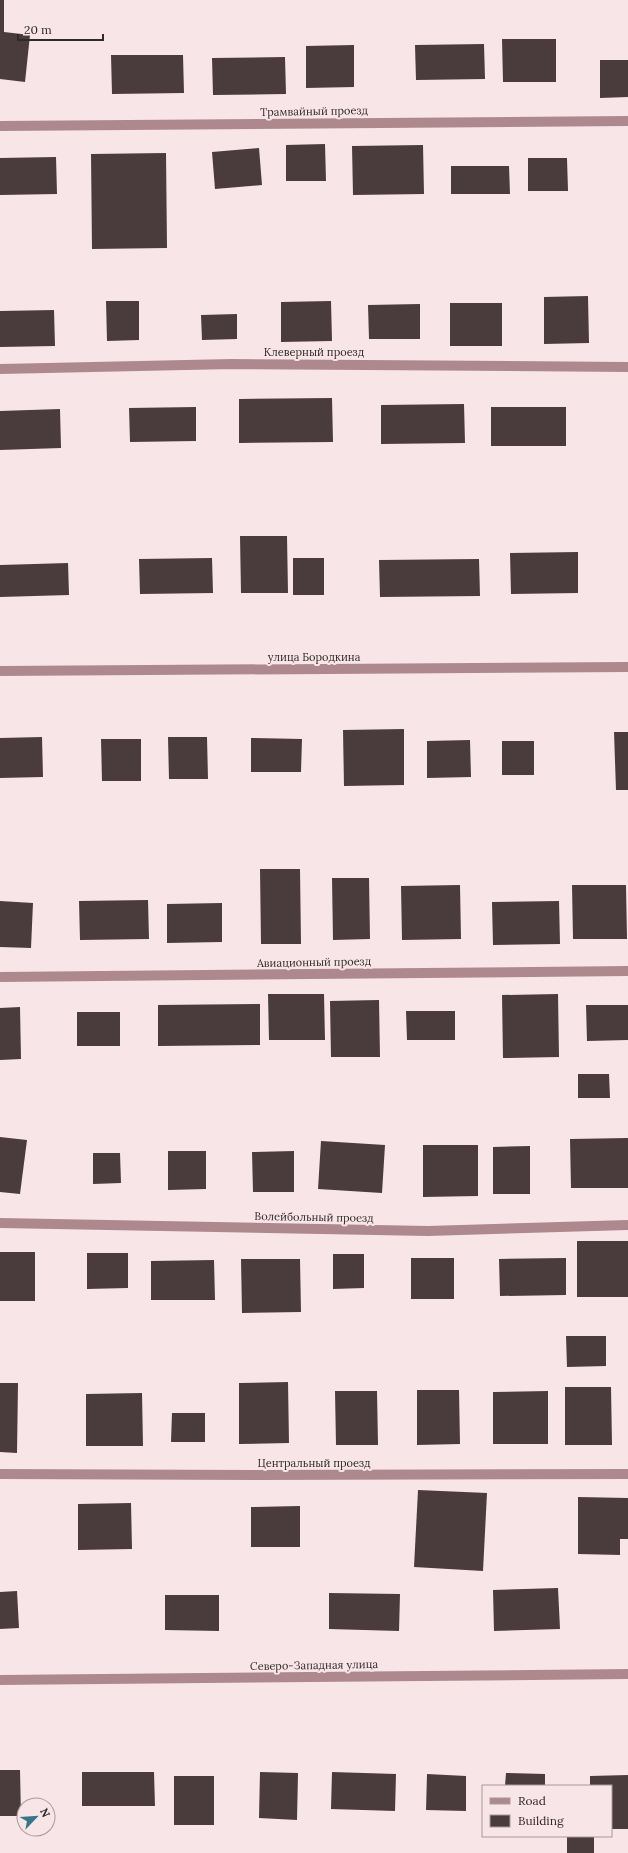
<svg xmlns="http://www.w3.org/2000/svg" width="628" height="1853" font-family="Lora,serif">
<rect width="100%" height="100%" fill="#f8e5e7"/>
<g fill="#4a3c3d">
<polygon points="0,0 4,0 4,32 30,35 25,82 0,79"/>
<polygon points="502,39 556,39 556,82 503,82"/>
<polygon points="484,44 485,79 416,80 415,45"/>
<polygon points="354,45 354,87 306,88 306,46"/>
<polygon points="111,55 183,55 184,93 112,94"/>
<polygon points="285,57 286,94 213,95 212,58"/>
<polygon points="600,60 628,60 628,97 600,98"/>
<polygon points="325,144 326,181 286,181 286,145"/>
<polygon points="423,145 424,194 353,195 352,146"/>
<polygon points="259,148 262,185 215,189 212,152"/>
<polygon points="166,153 167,248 92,249 91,154"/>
<polygon points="56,157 57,194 0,195 0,158"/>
<polygon points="528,158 567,158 568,191 528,191"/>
<polygon points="451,166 509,166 510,194 451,194"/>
<polygon points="588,296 589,343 544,344 544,297"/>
<polygon points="106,301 139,301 139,340 107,341"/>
<polygon points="331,301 332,341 281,342 281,302"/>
<rect x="450" y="303" width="52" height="43"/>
<polygon points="420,304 420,339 369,339 368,305"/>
<polygon points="54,310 55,346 0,347 0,311"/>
<polygon points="237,314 237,339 202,340 201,315"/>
<polygon points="332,398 333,442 239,443 239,399"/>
<polygon points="464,404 465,443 381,444 381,405"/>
<polygon points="196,407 196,441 130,442 129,408"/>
<rect x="491" y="407" width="75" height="39"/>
<polygon points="60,409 61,448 0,450 0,411"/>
<polygon points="240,536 287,536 288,593 241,593"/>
<polygon points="578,552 578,593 511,594 510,553"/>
<polygon points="212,558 213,593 140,594 139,559"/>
<rect x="293" y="558" width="31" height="37"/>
<polygon points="479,559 480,596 380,597 379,560"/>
<polygon points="68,563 69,595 0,597 0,565"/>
<polygon points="404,729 404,785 344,786 343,730"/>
<polygon points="614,732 628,732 628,790 616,790"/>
<polygon points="42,737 43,777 0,778 0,738"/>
<polygon points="168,737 207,737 208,779 169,779"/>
<polygon points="251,738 302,739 301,772 251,772"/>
<polygon points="101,739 141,739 141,781 102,781"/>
<polygon points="470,740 471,777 427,778 427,741"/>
<rect x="502" y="741" width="32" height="34"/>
<polygon points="260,869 300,869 301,944 261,944"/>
<polygon points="332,878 369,878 370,939 333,940"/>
<polygon points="460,885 461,939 402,940 401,886"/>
<polygon points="572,885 626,885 627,939 573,939"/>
<polygon points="148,900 149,939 80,940 79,901"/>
<polygon points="0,901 33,903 31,948 0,947"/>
<polygon points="559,901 560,944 493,945 492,902"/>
<polygon points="222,903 222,942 167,943 167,904"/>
<polygon points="268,994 324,994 325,1040 269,1040"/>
<polygon points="558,994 559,1057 503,1058 502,995"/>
<polygon points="379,1000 380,1057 331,1057 330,1001"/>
<polygon points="260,1004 260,1045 158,1046 158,1005"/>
<polygon points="586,1005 628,1005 628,1040 587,1041"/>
<polygon points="20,1007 21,1059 0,1060 0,1008"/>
<polygon points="406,1011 455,1011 455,1040 407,1040"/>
<rect x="77" y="1012" width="43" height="34"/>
<polygon points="578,1074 609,1074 610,1098 578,1098"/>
<polygon points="0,1137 27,1140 20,1194 0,1192"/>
<polygon points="628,1138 628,1188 571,1188 570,1139"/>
<polygon points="321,1141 385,1145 382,1193 318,1189"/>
<polygon points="423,1145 478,1145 478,1196 423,1197"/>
<polygon points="530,1146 530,1194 493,1194 493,1147"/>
<polygon points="168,1151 206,1151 206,1189 168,1190"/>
<polygon points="294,1151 294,1192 253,1192 252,1152"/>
<polygon points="93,1153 120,1153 121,1183 93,1184"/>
<rect x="577" y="1241" width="51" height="56"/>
<rect x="0" y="1252" width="35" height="49"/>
<polygon points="87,1253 128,1253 128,1288 87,1289"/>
<polygon points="333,1254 364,1254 364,1288 333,1289"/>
<rect x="411" y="1258" width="43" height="41"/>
<polygon points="566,1258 566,1295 500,1296 499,1259"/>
<polygon points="241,1259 300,1259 301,1312 242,1313"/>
<polygon points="214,1260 215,1300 151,1300 151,1261"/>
<polygon points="566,1336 606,1336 606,1366 567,1367"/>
<polygon points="288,1382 289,1443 239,1444 239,1383"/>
<polygon points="0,1383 18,1383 17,1453 0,1452"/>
<polygon points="565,1387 611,1387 612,1445 565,1445"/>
<polygon points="417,1390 459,1390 460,1444 417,1445"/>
<polygon points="335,1391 377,1391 378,1445 336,1445"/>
<polygon points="548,1391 548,1444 493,1444 493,1392"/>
<polygon points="142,1393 143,1446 86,1446 86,1394"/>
<polygon points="172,1413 205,1413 205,1442 171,1442"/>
<polygon points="418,1490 487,1493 483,1571 414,1567"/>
<polygon points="578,1497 628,1498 628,1539 620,1539 620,1555 578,1554"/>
<polygon points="131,1503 132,1549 78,1550 78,1504"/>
<polygon points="300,1506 300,1547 251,1547 251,1507"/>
<polygon points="558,1588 560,1629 494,1631 493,1590"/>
<polygon points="17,1591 19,1628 0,1629 0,1592"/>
<polygon points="329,1593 400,1594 399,1631 329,1629"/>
<polygon points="165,1595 219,1595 219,1631 165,1630"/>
<polygon points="0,1770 20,1770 21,1816 0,1816"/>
<polygon points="82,1772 154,1772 155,1806 82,1806"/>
<polygon points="260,1772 298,1773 297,1820 259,1818"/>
<polygon points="332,1772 396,1774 395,1811 331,1809"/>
<polygon points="506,1773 545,1774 545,1786 505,1786"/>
<polygon points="427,1774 466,1776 466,1811 426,1810"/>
<polygon points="628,1775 628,1829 611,1829 611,1786 590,1786 590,1776"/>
<rect x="174" y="1776" width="40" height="49"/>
<rect x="567" y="1836" width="27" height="17"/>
</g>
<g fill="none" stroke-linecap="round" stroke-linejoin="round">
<g stroke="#ad898d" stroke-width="10">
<polyline points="0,126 628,121"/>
<polyline points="0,369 232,364 628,367"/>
<polyline points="0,671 628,667"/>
<polyline points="0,977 628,971"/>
<polyline points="0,1223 428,1231 628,1225"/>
<polyline points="0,1474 255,1475 628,1474"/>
</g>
<polyline stroke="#ad898d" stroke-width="10" points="0,1680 628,1674"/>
</g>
<g text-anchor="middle" stroke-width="4" stroke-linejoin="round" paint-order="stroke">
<g font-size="11" fill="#30292a" stroke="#f8e5e7">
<text transform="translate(314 111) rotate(-1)" y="4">Трамвайный проезд</text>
<text x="314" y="356">Клеверный проезд</text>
<text x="314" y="661">улица Бородкина</text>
<text transform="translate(314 962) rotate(-1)" y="4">Авиационный проезд</text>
<text transform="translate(314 1217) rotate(1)" y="4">Волейбольный проезд</text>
<text x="314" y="1467">Центральный проезд</text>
<text transform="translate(314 1665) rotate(-1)" y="4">Северо-Западная улица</text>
</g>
</g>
<rect x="482" y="1785" width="130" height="52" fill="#f8e5e7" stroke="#a89a9b"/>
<rect x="490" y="1798" width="20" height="6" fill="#ad898d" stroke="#a89a9b"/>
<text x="518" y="1805" font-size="12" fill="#30292a">Road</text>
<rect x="490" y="1815" width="20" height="12" fill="#4a3c3d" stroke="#a89a9b"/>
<text x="518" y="1825" font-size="12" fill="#30292a">Building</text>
<g transform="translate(36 1817) rotate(65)"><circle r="19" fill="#f8e5e7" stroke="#a89a9b"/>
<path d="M0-3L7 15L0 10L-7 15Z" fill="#37758a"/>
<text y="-6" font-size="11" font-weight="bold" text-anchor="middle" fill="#30292a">N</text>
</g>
<path d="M18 34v6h85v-6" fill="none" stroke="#30292a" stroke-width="2"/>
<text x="24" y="34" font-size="12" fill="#30292a" stroke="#f8e5e7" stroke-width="3" paint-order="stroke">20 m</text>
</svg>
